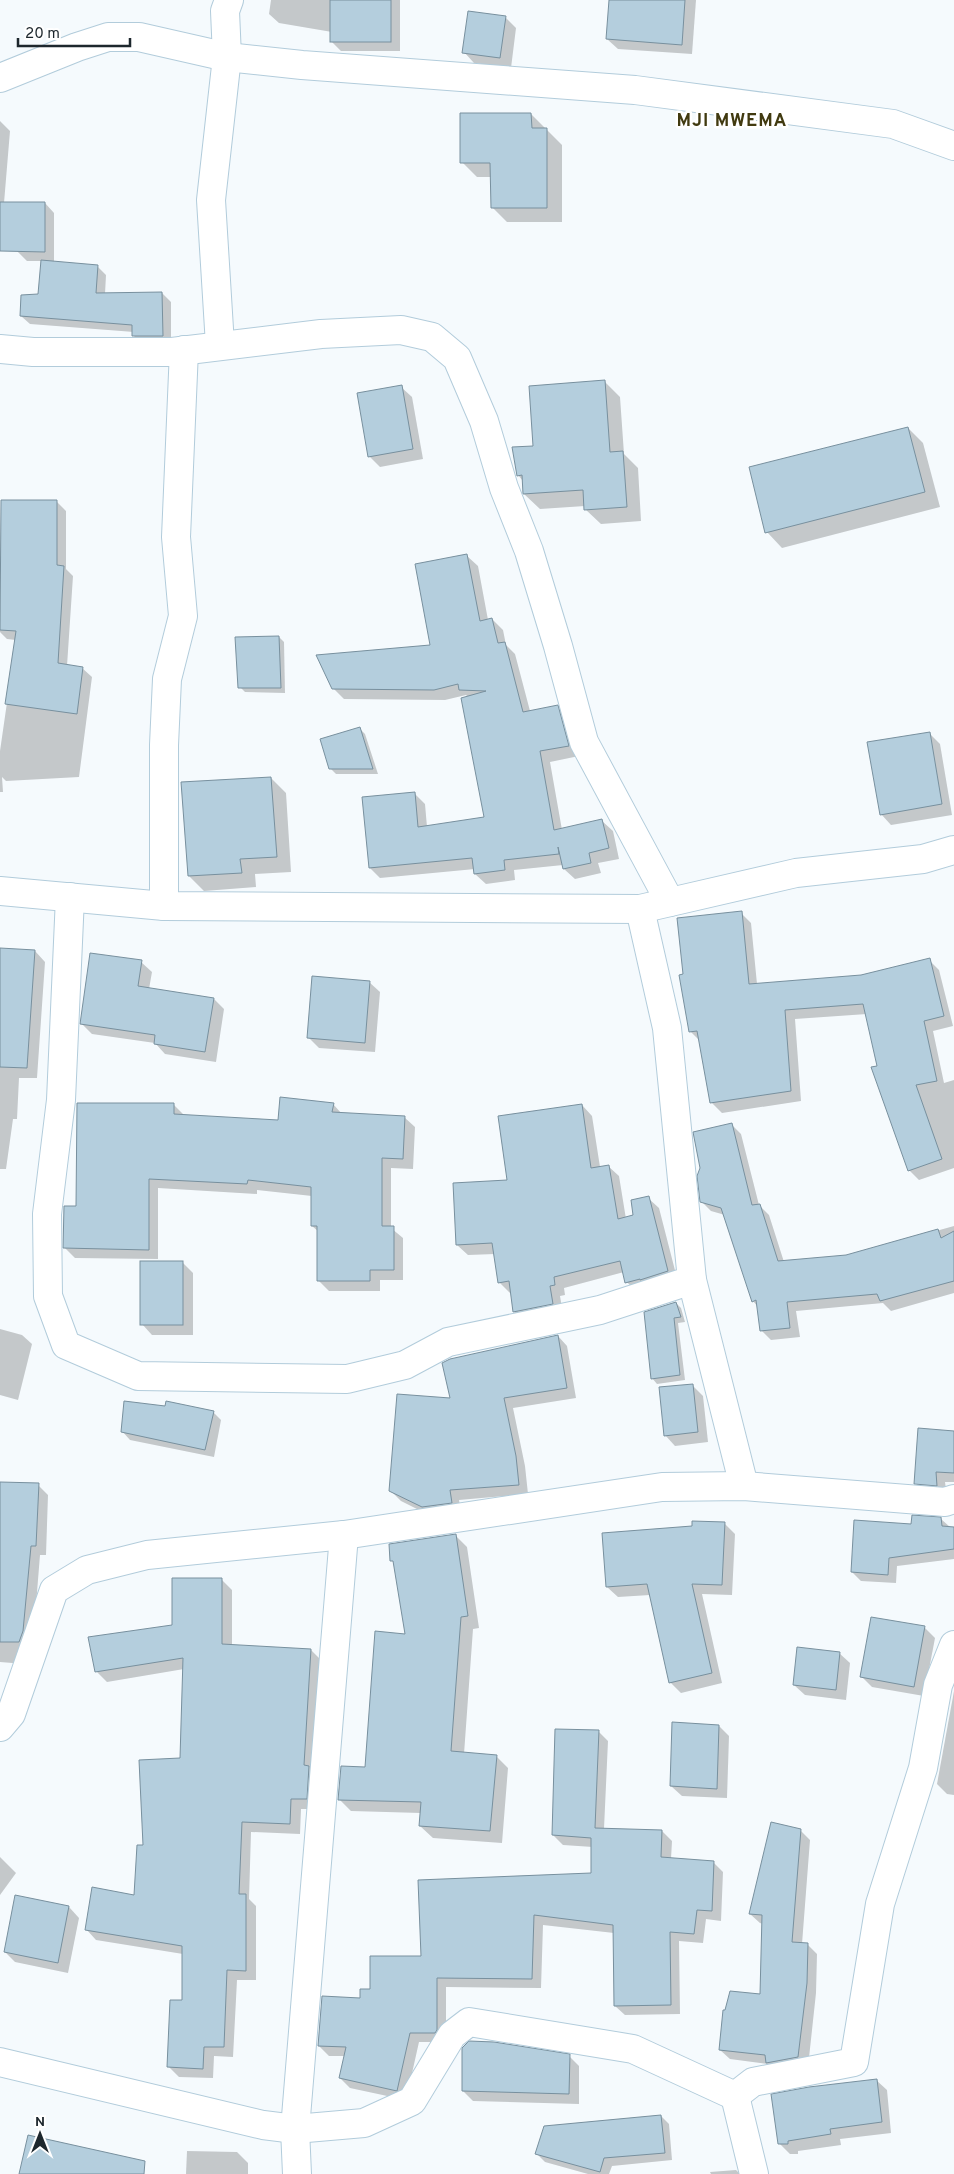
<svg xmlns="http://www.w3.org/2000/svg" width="954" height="2174" font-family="Overpass,sans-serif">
<rect width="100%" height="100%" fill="#f5fafd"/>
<g fill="#0003">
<polygon points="271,0 400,0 400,51 341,51 332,42 332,32 279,23 269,14"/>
<polygon points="610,0 696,0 692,54 618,49 607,39"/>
<polygon points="505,17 516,28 511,68 474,63 464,52"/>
<polygon points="531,114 562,145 562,222 507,222 492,207 492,177 477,177 462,162"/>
<polygon points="0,121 10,131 4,203 45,203 54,213 54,263 97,266 106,275 105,294 162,293 171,302 171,345 142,345 134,336 134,332 30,324 21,316 40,295 42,261 27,261 17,251 0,250"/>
<polygon points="605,382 620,397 624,454 638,468 641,521 601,524 585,509 585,506 540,509 524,494 523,481 518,475 534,447"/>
<polygon points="401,387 412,397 423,459 380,467 369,456"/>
<polygon points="908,428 923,443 940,507 782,548 767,532"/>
<polygon points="57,502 66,511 66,569 73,576 67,666 82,668 92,677 79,777 6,781 2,777 3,792 0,792 0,751 16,640 7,639 0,632 2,552"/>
<polygon points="467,556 478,566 488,620 492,619 503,630 506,645 515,654 530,711 557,706 568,717 579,756 550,762 562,830 602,821 613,831 619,859 598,863 601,873 575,879 564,869 563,865 514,870 515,880 486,884 475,874 475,869 380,878 370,868 414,793 425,804 427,827 486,819 468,697 466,695 445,700 344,699 333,688 431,646"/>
<polygon points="279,637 284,642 285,693 245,692 240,687"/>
<polygon points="360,729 365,734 378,774 336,774 331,769"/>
<polygon points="929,733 940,744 952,815 891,825 881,814"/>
<polygon points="271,778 286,793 291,872 255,874 256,887 204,891 189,876"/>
<polygon points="741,913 751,923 757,984 861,976 929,960 939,970 953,1026 933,1031 944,1083 954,1080 954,1168 919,1180 909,1170 879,1067 867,1014 795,1019 801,1101 722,1113 712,1103 701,1042 690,1031 684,975"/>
<polygon points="0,949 35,951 45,962 37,1078 19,1078 17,1119 13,1119 6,1169 0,1169"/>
<polygon points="141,962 152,972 149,989 214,999 224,1009 216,1062 165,1054 155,1043 92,1034 81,1023"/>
<polygon points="369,982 380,992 375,1052 319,1048 309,1038"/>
<polygon points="333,1104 342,1114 404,1117 415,1127 413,1169 391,1168 391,1228 403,1238 403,1280 380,1280 380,1291 329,1291 319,1281 319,1232 312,1226 312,1196 257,1190 257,1194 158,1188 158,1259 75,1258 64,1247 78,1208 174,1105 184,1115 279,1121"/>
<polygon points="582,1105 592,1116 600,1167 608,1166 619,1176 626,1219 634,1216 648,1198 659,1208 678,1282 637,1293 627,1282 624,1272 564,1288 565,1295 560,1296 563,1314 525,1322 514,1312 512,1292 510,1293 499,1282 495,1254 468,1255 457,1245 508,1181"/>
<polygon points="731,1124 741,1134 759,1205 769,1215 784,1262 846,1256 954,1226 954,1293 891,1311 883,1303 796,1311 800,1337 771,1340 761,1330 758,1307 753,1301 725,1215 711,1211 701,1201"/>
<polygon points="182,1262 193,1273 193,1335 152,1335 142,1324"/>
<polygon points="676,1303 681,1308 685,1322 678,1323 685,1380 657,1384 652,1378"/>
<polygon points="0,1329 22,1335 32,1344 18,1400 0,1395"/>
<polygon points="558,1336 567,1346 576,1398 513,1408 525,1466 528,1494 459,1500 461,1512 433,1517 401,1501 391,1491 451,1400"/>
<polygon points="692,1385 703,1396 708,1442 675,1446 665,1435"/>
<polygon points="213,1412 221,1420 214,1457 130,1440 122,1431"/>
<polygon points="954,1433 954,1482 945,1482 947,1496 926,1494 916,1483"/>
<polygon points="0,1483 38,1485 48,1495 46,1555 40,1555 33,1642 25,1664 0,1662"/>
<polygon points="941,1519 950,1527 954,1528 954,1559 897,1566 896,1583 861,1581 852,1572 912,1526"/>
<polygon points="724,1523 735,1534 732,1595 702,1594 722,1683 681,1693 670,1682 650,1595 618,1597 607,1587"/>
<polygon points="455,1535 467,1547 479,1628 473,1629 464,1754 496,1756 508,1768 502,1843 433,1838 420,1826 421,1813 351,1811 339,1799 366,1768 407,1635 395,1564 392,1560"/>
<polygon points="222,1580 232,1590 232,1646 311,1650 321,1660 316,1809 301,1809 300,1834 251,1832 249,1899 256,1906 256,1980 237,1980 233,2057 214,2056 213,2078 179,2077 169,2067 183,2002 183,1954 96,1940 86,1929 136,1896 144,1846 181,1759 184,1669 107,1682 97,1672 173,1627"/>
<polygon points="924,1627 935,1638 924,1696 872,1687 862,1677"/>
<polygon points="839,1653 850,1663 846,1700 805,1695 794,1685"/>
<polygon points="954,1691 954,1795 947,1794 937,1784"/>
<polygon points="719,1726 729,1736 727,1798 682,1796 671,1786"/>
<polygon points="598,1731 608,1741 604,1829 662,1831 672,1841 671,1859 713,1862 723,1872 721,1921 706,1919 703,1943 679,1941 680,2014 625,2015 615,2006 614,1933 543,1925 541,1988 446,1987 446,2040 445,2042 419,2042 406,2100 350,2088 340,2078 345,2056 329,2056 319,2046 371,1991 423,1957 592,1874 593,1847 563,1845 553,1835"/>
<polygon points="800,1830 810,1840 802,1944 807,1944 817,1954 816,1993 808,2067 777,2073 768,2064 730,2059 720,2050 761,1996 763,1924 760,1923 750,1914"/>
<polygon points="0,1857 16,1873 0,1895"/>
<polygon points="69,1907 79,1918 68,1973 15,1962 5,1952"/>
<polygon points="569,2056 579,2066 579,2104 473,2101 463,2091"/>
<polygon points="876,2080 887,2090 891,2133 840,2139 841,2145 798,2151 798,2154 790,2154 779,2143"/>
<polygon points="661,2116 669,2124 672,2160 612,2166 609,2174 588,2174 545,2162 537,2154"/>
<polygon points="187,2151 237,2152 248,2163 248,2174 186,2174"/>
<polygon points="736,2170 740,2174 711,2174 710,2172"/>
</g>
<g fill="#b4cedd" stroke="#78909e">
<rect x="330" y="0" width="61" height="42"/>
<polygon points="609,0 685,0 682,45 606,39"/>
<polygon points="468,11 506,16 500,58 462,53"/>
<polygon points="460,113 531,113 532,128 547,128 547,208 491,208 490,163 460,163"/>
<polygon points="0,202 45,202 45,252 0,251"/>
<polygon points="41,260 98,265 96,293 162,292 163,336 132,336 132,325 20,316 21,295 38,294"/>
<polygon points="605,380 610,452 623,451 627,507 584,510 583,490 523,494 522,475 517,476 512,447 533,446 529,386"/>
<polygon points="402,385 413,449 368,457 357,393"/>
<polygon points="908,427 925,492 765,533 749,467"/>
<polygon points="1,500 57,500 57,565 64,566 58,663 83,667 77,714 5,704 16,631 0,630"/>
<polygon points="467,554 480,621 492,618 498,643 505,642 523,712 558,705 569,746 540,751 554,830 602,819 609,848 589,853 591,863 563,869 558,847 559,854 504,860 505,870 474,874 472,858 369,868 362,797 415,792 418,827 484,817 461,698 486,691 459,690 458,684 434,690 332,689 316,655 430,645 415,564"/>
<polygon points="279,636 281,688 238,688 235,637"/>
<polygon points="360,727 373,769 329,769 320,739"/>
<polygon points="930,732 942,804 880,815 867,742"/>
<polygon points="271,777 277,857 240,859 242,873 188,876 181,782"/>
<polygon points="742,911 749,984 861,975 930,958 944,1016 924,1021 937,1081 916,1085 942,1159 908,1171 871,1067 877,1066 863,1004 785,1010 791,1091 710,1103 697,1031 689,1032 679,975 683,974 677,918"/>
<polygon points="0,948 35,950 27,1068 0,1067"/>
<polygon points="90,953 142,960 138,986 214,998 205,1052 154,1044 155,1035 80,1024"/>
<polygon points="312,976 370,981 365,1043 307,1038"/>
<polygon points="280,1097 334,1103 332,1112 405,1116 403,1159 382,1158 382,1226 394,1226 394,1270 370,1270 370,1281 317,1281 317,1226 311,1226 311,1187 248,1180 247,1184 149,1179 149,1250 63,1248 64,1206 76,1206 77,1103 174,1103 174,1114 278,1120"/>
<polygon points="582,1104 591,1168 609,1165 618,1219 633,1215 631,1200 649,1196 668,1271 640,1280 640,1279 625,1283 620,1261 554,1277 555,1285 550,1286 553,1304 513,1312 509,1281 498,1283 492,1243 456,1245 453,1183 507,1180 498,1116"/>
<polygon points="732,1123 752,1205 760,1204 778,1261 846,1255 938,1229 941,1238 954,1231 954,1281 880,1301 877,1294 787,1302 790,1328 760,1331 756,1300 752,1302 721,1208 700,1202 697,1176 700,1168 693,1132"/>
<rect x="140" y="1261" width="43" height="64"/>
<polygon points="676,1302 681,1317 674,1318 680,1375 651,1379 644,1312"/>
<polygon points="558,1335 567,1388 504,1398 516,1456 519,1485 450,1490 452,1503 422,1507 389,1491 397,1394 450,1398 442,1363 450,1359"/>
<polygon points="693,1384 698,1432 664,1436 659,1387"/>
<polygon points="124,1401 165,1406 166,1401 214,1411 205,1450 121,1432"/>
<polygon points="918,1428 954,1431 954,1473 936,1472 937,1486 914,1484"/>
<polygon points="0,1482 39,1483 36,1546 31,1546 23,1631 19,1642 0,1642"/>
<polygon points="912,1515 941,1517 942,1526 954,1527 954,1549 889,1558 888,1575 851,1572 854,1520 911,1524"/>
<polygon points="692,1521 725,1522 722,1585 692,1584 712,1673 669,1683 647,1584 606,1587 602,1533 692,1526"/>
<polygon points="456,1534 468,1616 461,1617 451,1751 497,1755 490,1831 419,1826 421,1802 338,1800 341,1766 365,1767 375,1631 405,1634 393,1561 390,1561 389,1544"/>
<polygon points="172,1578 222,1578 222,1644 311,1649 304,1765 309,1766 307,1799 291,1799 290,1824 242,1822 239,1894 246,1894 246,1971 227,1970 224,2047 204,2047 203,2069 167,2067 170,2000 182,2000 182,1946 85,1930 92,1887 134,1895 137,1845 143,1845 139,1760 180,1758 183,1658 95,1672 88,1637 172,1625"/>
<polygon points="871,1617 925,1626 914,1687 860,1677"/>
<polygon points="797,1647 840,1652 836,1690 793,1685"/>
<polygon points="672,1722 719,1725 717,1789 670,1786"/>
<polygon points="555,1729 599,1730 595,1828 662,1830 661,1857 714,1861 712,1911 697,1910 694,1934 670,1932 671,2005 614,2006 613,1925 534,1915 532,1979 437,1978 437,2030 435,2033 410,2033 397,2091 339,2078 346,2047 318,2046 322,1996 360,1998 360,1989 370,1989 370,1956 421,1956 418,1880 591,1873 591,1838 552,1835"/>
<polygon points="771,1822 801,1829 792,1942 808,1943 807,1983 798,2057 766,2063 765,2055 719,2050 723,2010 725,2010 730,1991 760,1994 762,1915 749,1914"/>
<polygon points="15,1895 69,1906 58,1963 4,1952"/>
<polygon points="469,2041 494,2042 570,2054 569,2094 462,2091 462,2048"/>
<polygon points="877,2079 882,2122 830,2129 831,2134 788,2141 788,2144 778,2144 771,2094 809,2087"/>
<polygon points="661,2115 665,2153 604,2158 600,2172 535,2154 544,2126"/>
<polygon points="28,2135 145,2161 144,2174 19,2174"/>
</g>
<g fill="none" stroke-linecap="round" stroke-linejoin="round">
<g stroke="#b2ccdb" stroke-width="30">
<g id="minor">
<polyline points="0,78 77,47 108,37 139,37 227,57 302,65 635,90 893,124 954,146"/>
<polyline points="220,345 211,200 227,57 225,11 229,0"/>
<polyline points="0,349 33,352 172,352 321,334 401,330 432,337 457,358 484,421 504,488 529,551 558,646 584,742 670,902"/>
<polyline points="0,891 164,906 640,909 796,873 923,859 954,850"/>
<polyline points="70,897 61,1100 47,1214 48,1296 66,1345 138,1376 347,1379 405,1365 448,1342 600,1310 692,1280"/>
<polyline points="164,906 164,745 167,679 183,616 176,537 184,350"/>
<polyline points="640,909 667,1028 692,1280 744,1486"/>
<polyline points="0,1727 11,1714 54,1590 87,1570 147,1555 344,1535 662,1487 744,1486 945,1502 954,1499"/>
<polyline points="0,2062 263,2125 295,2129 364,2123 412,2101 452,2035 469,2022 633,2049 735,2096"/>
<polyline points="735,2096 753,2082 854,2062 880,1904 923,1768 938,1685 954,1645"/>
<polyline points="735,2096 754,2174"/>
<polyline points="297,2174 295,2129 344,1535"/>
</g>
</g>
<use href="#minor" stroke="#fff" stroke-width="28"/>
</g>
<g text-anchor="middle" stroke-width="5" stroke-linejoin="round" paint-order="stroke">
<g font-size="18" font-weight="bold" letter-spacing="1" fill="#413a10" stroke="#fff">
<text x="732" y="126">MJI MWEMA</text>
</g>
</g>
<g transform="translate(40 2134)" stroke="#ffffff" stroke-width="4" paint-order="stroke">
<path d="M0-4L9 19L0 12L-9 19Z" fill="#1d272d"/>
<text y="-8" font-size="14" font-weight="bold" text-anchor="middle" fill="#1d272d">N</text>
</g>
<path d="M18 38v8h112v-8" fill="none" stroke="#1d272d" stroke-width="2.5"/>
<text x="25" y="38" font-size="15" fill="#1d272d" stroke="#ffffff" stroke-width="4" paint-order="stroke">20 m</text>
</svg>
